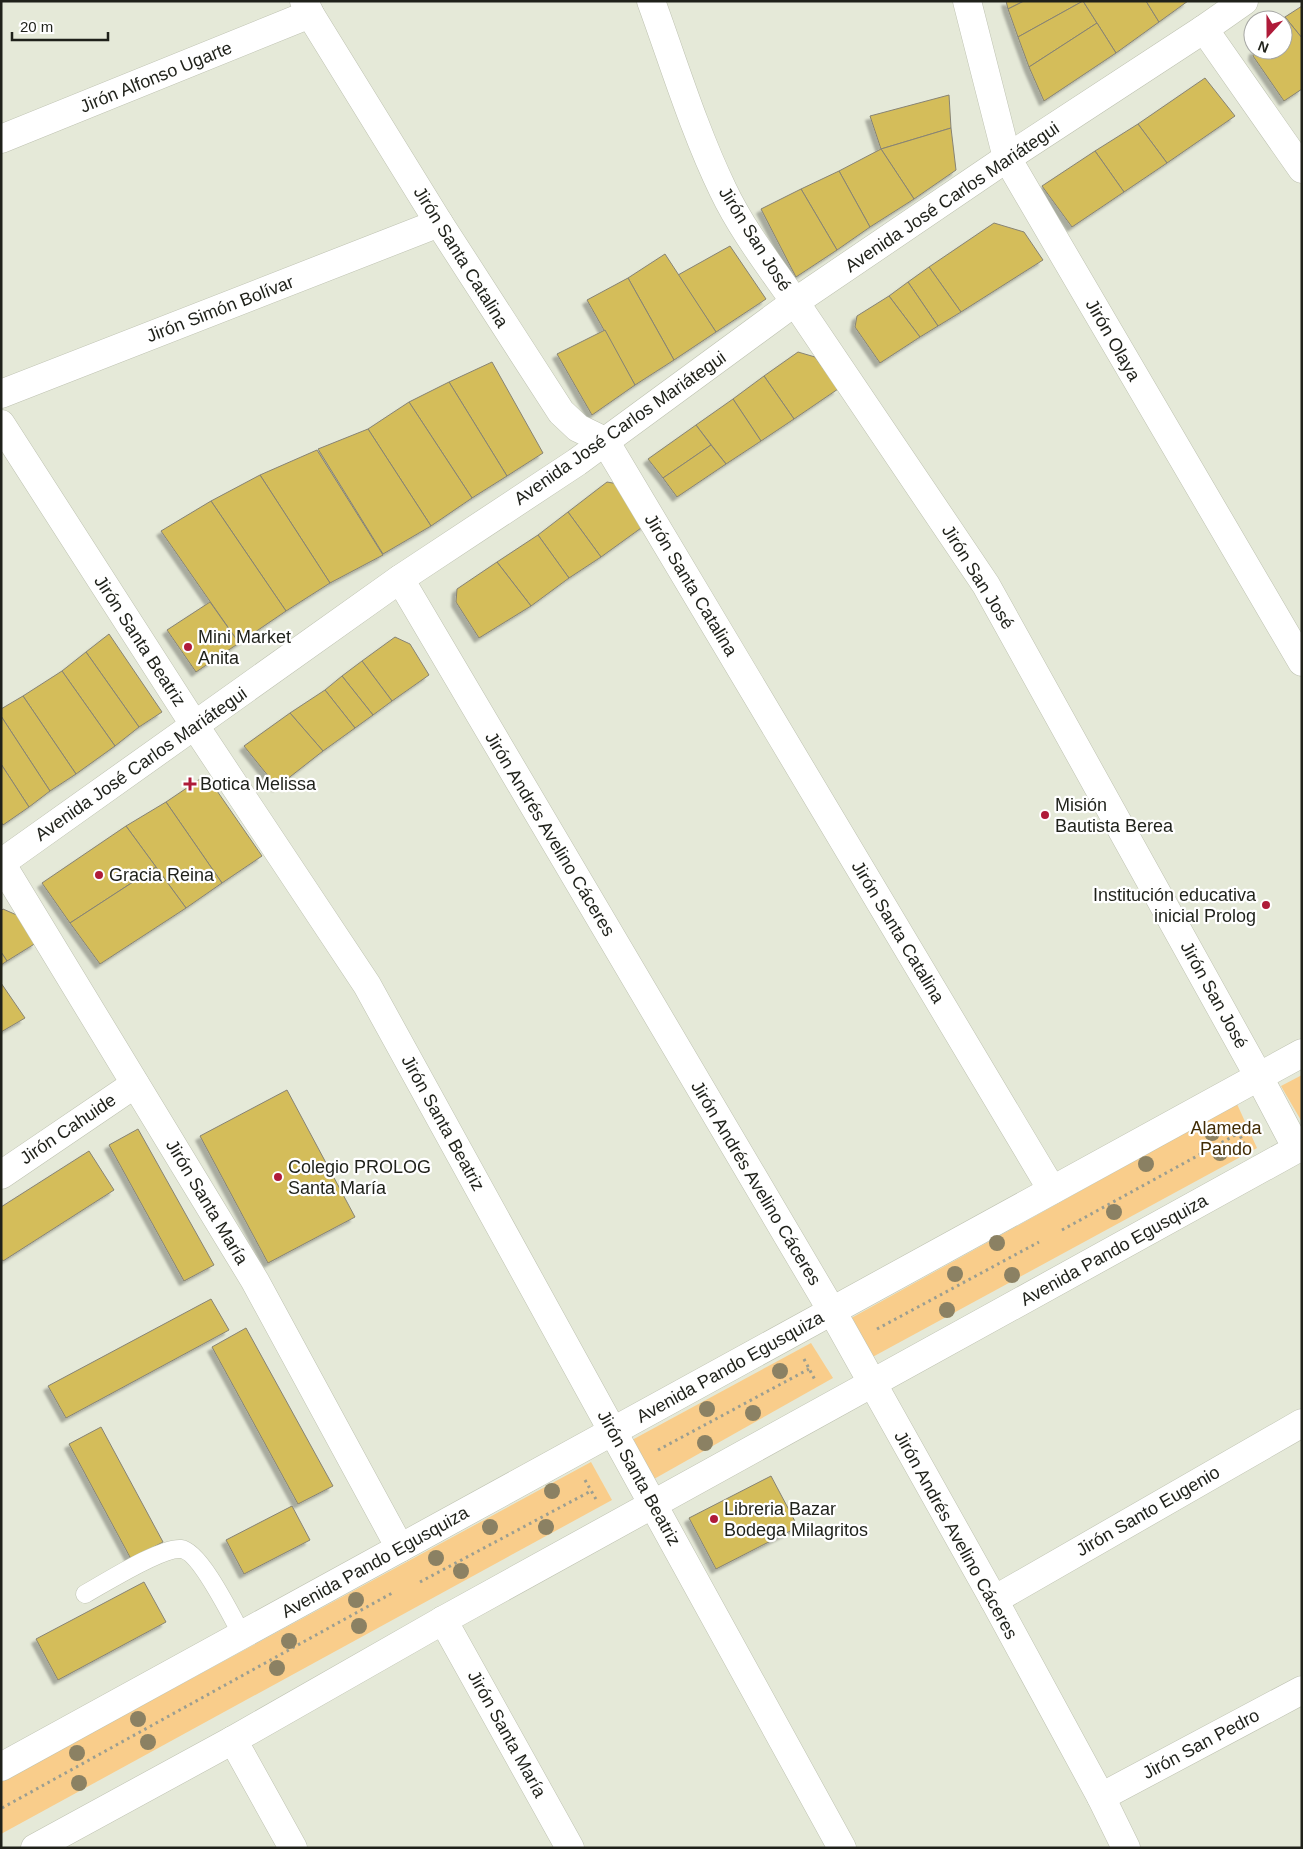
<svg xmlns="http://www.w3.org/2000/svg" width="1303" height="1849" font-family="Arial,sans-serif">
<defs>
<filter id="shadow"><feDropShadow dx="-4.5" dy="4.5" stdDeviation="1" flood-color="#0004"/></filter>
</defs>
<rect width="100%" height="100%" fill="#e5e9d8"/>
<g fill="#f9cd8b">
<polygon points="1302,1075 1302,1122 1281,1086"/>
<polygon points="1237,1104 1257,1148 867,1360 846,1321"/>
<polygon points="811,1343 833,1378 654,1479 632,1440"/>
<polygon points="591,1462 612,1500 1,1834 1,1782"/>
</g>
<g fill="#d4bd5a" stroke="#878374" filter="url(#shadow)">
<polygon points="1006,1 1024,1 1008,9"/>
<polygon points="1024,1 1083,1 1018,37 1008,9"/>
<polygon points="1083,1 1097,23 1029,67 1018,37"/>
<polygon points="1083,1 1146,1 1159,22 1116,53"/>
<polygon points="1146,1 1188,1 1159,22"/>
<polygon points="1302,6 1302,38 1285,17"/>
<polygon points="1285,17 1302,38 1302,89 1284,101 1253,56 1254,50 1283,50 1283,20 1280,20"/>
<polygon points="1097,23 1116,53 1044,101 1029,67"/>
<polygon points="1205,78 1235,116 1167,163 1138,124"/>
<polygon points="949,95 951,128 881,149 870,116"/>
<polygon points="1138,124 1167,163 1124,192 1095,151"/>
<polygon points="951,128 956,170 914,199 881,149"/>
<polygon points="881,149 914,199 870,227 839,171"/>
<polygon points="1095,151 1124,192 1072,227 1042,186"/>
<polygon points="839,171 870,227 837,250 801,189"/>
<polygon points="801,189 837,250 796,277 761,209"/>
<polygon points="994,223 1024,232 1043,260 961,312 929,267"/>
<polygon points="730,246 766,299 716,332 678,275"/>
<polygon points="665,254 716,332 674,360 628,278"/>
<polygon points="929,267 961,312 938,326 908,282"/>
<polygon points="628,278 674,360 635,385 587,300"/>
<polygon points="908,282 938,326 920,337 889,296"/>
<polygon points="889,296 920,337 880,363 855,327 857,316"/>
<polygon points="605,330 635,385 592,415 557,354"/>
<polygon points="798,352 815,357 838,389 794,419 764,376"/>
<polygon points="492,362 543,453 507,476 449,382"/>
<polygon points="764,376 794,419 761,441 733,399"/>
<polygon points="449,382 507,476 472,498 409,402"/>
<polygon points="733,399 761,441 726,464 696,425"/>
<polygon points="409,402 472,498 431,526 368,429"/>
<polygon points="696,425 711,445 663,478 648,459"/>
<polygon points="368,429 431,526 383,554 318,449"/>
<polygon points="711,445 726,464 677,497 663,478"/>
<polygon points="317,450 383,555 330,583 260,475"/>
<polygon points="260,475 330,583 286,611 211,501"/>
<polygon points="607,482 624,485 648,523 601,557 568,512"/>
<polygon points="211,501 286,611 239,643 161,531"/>
<polygon points="568,512 601,557 569,578 538,535"/>
<polygon points="538,535 569,578 531,606 497,562"/>
<polygon points="497,562 531,606 479,638 456,602 457,589"/>
<polygon points="210,602 239,643 196,672 167,630"/>
<polygon points="109,634 162,712 139,727 86,652"/>
<polygon points="395,637 410,644 429,675 392,701 362,661"/>
<polygon points="86,652 139,727 115,746 62,671"/>
<polygon points="362,661 392,701 373,715 342,676"/>
<polygon points="62,671 115,746 76,774 23,696"/>
<polygon points="342,676 373,715 355,728 325,690"/>
<polygon points="325,690 355,728 323,751 290,713"/>
<polygon points="23,696 76,774 50,791 1,716 1,709"/>
<polygon points="290,713 323,751 277,787 244,746"/>
<polygon points="1,716 50,791 29,807 1,764"/>
<polygon points="1,764 29,807 3,825 1,822"/>
<polygon points="206,775 262,856 222,883 166,802"/>
<polygon points="166,802 222,883 186,908 126,826"/>
<polygon points="126,826 156,867 70,923 42,883"/>
<polygon points="156,867 186,908 100,964 70,923"/>
<polygon points="3,909 19,916 36,943 7,961 1,952 1,911"/>
<polygon points="1,952 7,961 1,965"/>
<polygon points="1,983 25,1018 1,1032"/>
<polygon points="287,1090 355,1217 268,1263 200,1136"/>
<polygon points="138,1129 214,1265 184,1281 109,1145"/>
<polygon points="89,1151 114,1190 3,1261 1,1258 1,1207"/>
<polygon points="211,1299 229,1330 66,1418 48,1386"/>
<polygon points="246,1328 333,1486 298,1504 212,1347"/>
<polygon points="101,1427 163,1542 131,1559 69,1444"/>
<polygon points="771,1476 798,1527 716,1569 689,1518"/>
<polygon points="292,1506 310,1540 244,1574 226,1540"/>
<polygon points="144,1582 166,1622 58,1680 36,1639"/>
</g>
<g fill="none" stroke-linecap="round" stroke-linejoin="round">
<g stroke="#bec2b1" stroke-width="19">
<path id="service" d="M85 1594C105 1583 161 1547 181 1549 200 1551 232 1617 242 1635"/>
</g>
<g stroke="#bec2b1" stroke-width="29">
<g id="minor">
<polyline points="304,1 310,14 439,223 561,412 578,428 605,441 1052,1190"/>
<path d="M651 1C674 64 694 130 723 190 742 230 770 266 795 302"/>
<polyline points="967,1 1007,158 1302,662"/>
<polyline points="1204,29 1302,169"/>
<polyline points="1,139 310,14"/>
<polyline points="1,394 439,223"/>
<polyline points="400,579 832,1311 994,1600 1101,1797 1126,1848"/>
<polyline points="195,726 367,985 842,1848"/>
<polyline points="1,863 255,1281 400,1548"/>
<polyline points="1,1175 135,1084"/>
<polyline points="994,1600 1302,1423"/>
<polyline points="443,1620 570,1848"/>
<polyline points="233,1740 293,1848"/>
<polyline points="1101,1797 1302,1690"/>
</g>
</g>
<g stroke="#bec2b1" stroke-width="29">
<g id="tertiary">
<polyline points="795,302 986,585 1259,1077 1297,1149"/>
<polyline points="1,424 195,726"/>
<polyline points="1,1767 1302,1053"/>
<polyline points="35,1848 233,1740 447,1618 1302,1146"/>
</g>
</g>
<g stroke="#bec2b1" stroke-width="29">
<polyline id="secondary" points="1,863 400,579 577,462 795,302 1007,158 1204,29 1244,1"/>
</g>
<g stroke="#9b9e91" stroke-width="3" stroke-dasharray="2.5 4" stroke-linecap="butt">
<polyline points="1234,1125 1244,1143"/>
<polyline points="1062,1230 1239,1133"/>
<polyline points="877,1329 1039,1242"/>
<polyline points="804,1359 815,1380"/>
<polyline points="658,1450 809,1369"/>
<polyline points="585,1480 597,1501"/>
<polyline points="420,1582 591,1491"/>
<polyline points="2,1808 394,1592"/>
</g>
<use href="#service" stroke="#fff" stroke-width="18"/>
<use href="#minor" stroke="#fff" stroke-width="28"/>
<use href="#tertiary" stroke="#fff" stroke-width="28"/>
<use href="#secondary" stroke="#fff" stroke-width="28"/>
</g>
<g fill="#8b8163">
<circle cx="1212" cy="1133" r="8"/>
<circle cx="1220" cy="1153" r="8"/>
<circle cx="1146" cy="1164" r="8"/>
<circle cx="1114" cy="1212" r="8"/>
<circle cx="997" cy="1243" r="8"/>
<circle cx="955" cy="1274" r="8"/>
<circle cx="1012" cy="1275" r="8"/>
<circle cx="947" cy="1310" r="8"/>
<circle cx="780" cy="1371" r="8"/>
<circle cx="707" cy="1409" r="8"/>
<circle cx="753" cy="1413" r="8"/>
<circle cx="705" cy="1443" r="8"/>
<circle cx="552" cy="1491" r="8"/>
<circle cx="490" cy="1527" r="8"/>
<circle cx="546" cy="1527" r="8"/>
<circle cx="436" cy="1558" r="8"/>
<circle cx="461" cy="1571" r="8"/>
<circle cx="356" cy="1600" r="8"/>
<circle cx="359" cy="1626" r="8"/>
<circle cx="289" cy="1641" r="8"/>
<circle cx="277" cy="1668" r="8"/>
<circle cx="138" cy="1719" r="8"/>
<circle cx="148" cy="1742" r="8"/>
<circle cx="77" cy="1753" r="8"/>
<circle cx="79" cy="1783" r="8"/>
</g>
<g fill="#af1b39" stroke="#fff" stroke-width="2">
<circle cx="188" cy="647" r="5"/>
<path d="M187.5 776.5h5v5h5v5h-5v5h-5v-5h-5v-5h5z"/>
<circle cx="1045" cy="815" r="5"/>
<circle cx="99" cy="875" r="5"/>
<circle cx="1266" cy="905" r="5"/>
<circle cx="278" cy="1177" r="5"/>
<circle cx="714" cy="1519" r="5"/>
</g>
<g text-anchor="middle" stroke-width="4.5" stroke-linejoin="round" paint-order="stroke">
<g font-size="18" fill="#1f211a" stroke="#fff">
<text transform="translate(156 77) rotate(-22)" y="6">Jirón Alfonso Ugarte</text>
<text transform="translate(952 197) rotate(-34)" y="6">Avenida José Carlos Mariátegui</text>
<text transform="translate(755 239) rotate(58)" y="6">Jirón San José</text>
<text transform="translate(461 257) rotate(58)" y="6">Jirón Santa Catalina</text>
<text transform="translate(220 309) rotate(-21)" y="6">Jirón Simón Bolívar</text>
<text transform="translate(1113 340) rotate(60)" y="6">Jirón Olaya</text>
<text transform="translate(620 428) rotate(-35)" y="6">Avenida José Carlos Mariátegui</text>
<text transform="translate(978 577) rotate(58)" y="6">Jirón San José</text>
<text transform="translate(691 585) rotate(59)" y="6">Jirón Santa Catalina</text>
<text transform="translate(140 641) rotate(57)" y="6">Jirón Santa Beatriz</text>
<text transform="translate(141 764) rotate(-35)" y="6">Avenida José Carlos Mariátegui</text>
<text transform="translate(550 834) rotate(59)" y="6">Jirón Andrés Avelino Cáceres</text>
<text transform="translate(898 932) rotate(59)" y="6">Jirón Santa Catalina</text>
<text transform="translate(1214 995) rotate(61)" y="6">Jirón San José</text>
<text transform="translate(443 1123) rotate(61)" y="6">Jirón Santa Beatriz</text>
<text transform="translate(68 1129) rotate(-34)" y="6">Jirón Cahuide</text>
<text transform="translate(756 1183) rotate(59)" y="6">Jirón Andrés Avelino Cáceres</text>
<text transform="translate(207 1202) rotate(59)" y="6">Jirón Santa María</text>
<text transform="translate(1114 1250) rotate(-29)" y="6">Avenida Pando Egusquiza</text>
<text transform="translate(730 1367) rotate(-29)" y="6">Avenida Pando Egusquiza</text>
<text transform="translate(639 1478) rotate(61)" y="6">Jirón Santa Beatriz</text>
<text transform="translate(1148 1511) rotate(-30)" y="6">Jirón Santo Eugenio</text>
<text transform="translate(956 1535) rotate(61)" y="6">Jirón Andrés Avelino Cáceres</text>
<text transform="translate(375 1562) rotate(-29)" y="6">Avenida Pando Egusquiza</text>
<text transform="translate(507 1734) rotate(61)" y="6">Jirón Santa María</text>
<text transform="translate(1201 1744) rotate(-28)" y="6">Jirón San Pedro</text>
</g>
<g font-size="18" fill="#1f211a" stroke="#fff" text-anchor="start">
<text x="198" y="643">Mini Market<tspan x="198" dy="21">Anita</tspan></text>
<text x="200" y="790">Botica Melissa</text>
<text x="1055" y="811">Misión<tspan x="1055" dy="21">Bautista Berea</tspan></text>
<text x="109" y="881">Gracia Reina</text>
<text x="1256" y="901" text-anchor="end">Institución educativa<tspan x="1256" dy="21">inicial Prolog</tspan></text>
<text x="288" y="1173">Colegio PROLOG<tspan x="288" dy="21">Santa María</tspan></text>
<text x="724" y="1515">Libreria Bazar<tspan x="724" dy="21">Bodega Milagritos</tspan></text>
</g>
<g font-size="18" fill="#412c04" stroke="#fff">
<text x="1226" y="1134">Alameda<tspan x="1226" dy="21">Pando</tspan></text>
</g>
</g>
<rect width="1303" height="1849" fill="none" stroke="#1f211a" stroke-width="5"/>
<g transform="translate(1268 35) rotate(201)"><circle r="24" fill="#ffffff" stroke="#a5a6a3"/>
<path d="M0-4L9 19L0 12L-9 19Z" fill="#af1b39"/>
<text y="-8" font-size="14" font-weight="bold" text-anchor="middle" fill="#1f211a">N</text>
</g>
<path d="M12 32v8h96v-8" fill="none" stroke="#1f211a" stroke-width="2.5"/>
<text x="20" y="32" font-size="15" fill="#1f211a" stroke="#ffffff" stroke-width="4" paint-order="stroke">20 m</text>
</svg>
